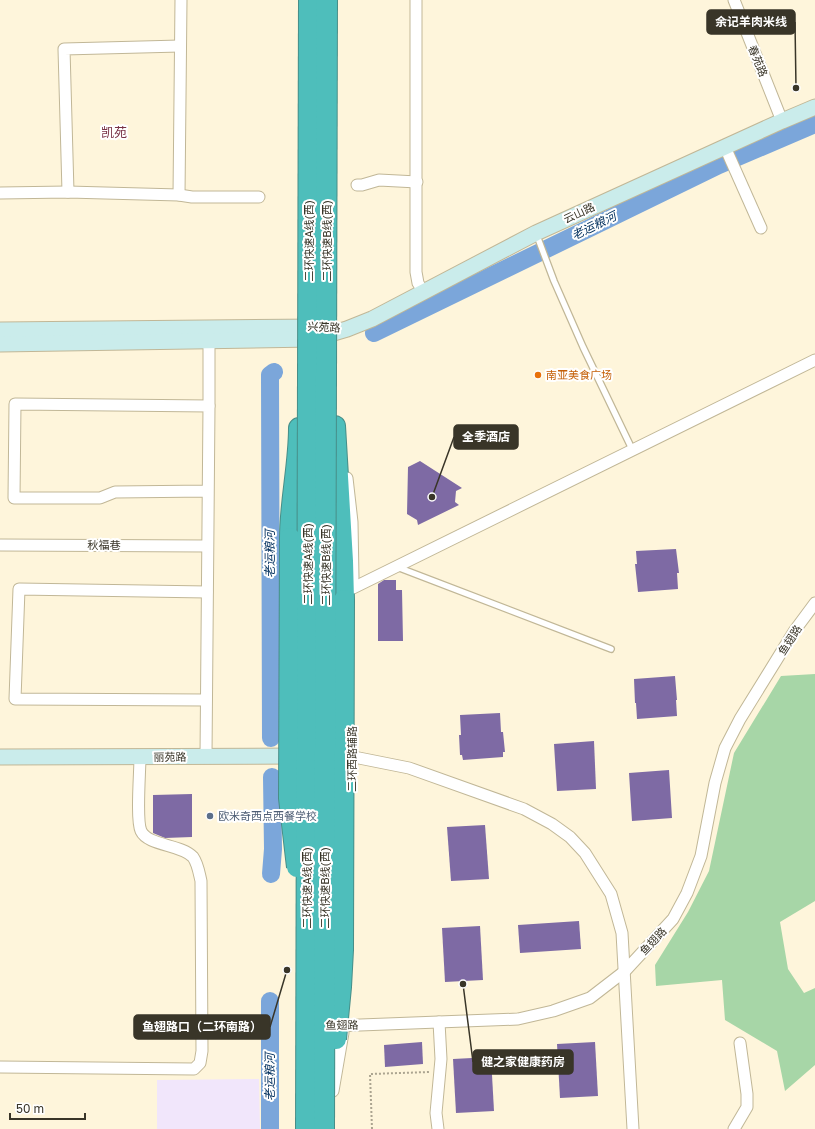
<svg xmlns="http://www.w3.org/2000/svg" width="815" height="1129" font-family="'Golos Text','Noto Sans SC',sans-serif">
<rect width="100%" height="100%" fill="#fef5db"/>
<polygon fill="#f1e6fb" points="259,1079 260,1129 157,1129 157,1080"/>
<polygon fill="#a7d6a7" points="815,674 815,901 780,922 788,969 804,993 815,988 815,1065 785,1091 777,1051 725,1020 722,980 656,986 655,965 688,912 709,871 734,753 781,676"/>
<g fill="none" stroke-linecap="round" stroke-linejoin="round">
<g stroke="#7ba6da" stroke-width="18">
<polyline points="374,333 719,165 815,124"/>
<polyline points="271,738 270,375 274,372"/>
<polyline points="271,874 273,849 272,777"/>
<polyline points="270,1129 270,1001"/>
</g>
</g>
<g fill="#7e6aa4">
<polygon points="420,461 462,488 456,491 455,502 459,505 418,525 417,520 407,514 408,467"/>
<polygon points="676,549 679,573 677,573 678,589 638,592 635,564 637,564 636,551"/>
<polygon points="384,580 396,580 396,590 402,590 403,641 378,641 378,584"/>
<polygon points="675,676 677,700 676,700 677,716 637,719 636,703 635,703 634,679"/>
<polygon points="500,713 501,732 503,732 505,752 503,752 503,757 463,760 462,755 460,755 459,735 461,735 460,715"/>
<polygon points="594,741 596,789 557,791 554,744"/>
<polygon points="669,770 672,818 632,821 629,773"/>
<polygon points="192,794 192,837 165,838 153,833 153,795"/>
<polygon points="485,825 489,879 451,881 447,827"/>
<polygon points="579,921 581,949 520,953 518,925"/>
<polygon points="480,926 483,980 445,982 442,928"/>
<polygon points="422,1042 423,1064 385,1067 384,1045"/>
<polygon points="595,1042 598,1096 560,1098 557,1044"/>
<polygon points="491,1057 494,1111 456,1113 453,1059"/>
</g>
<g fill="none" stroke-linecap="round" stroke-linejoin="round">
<g stroke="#c1b797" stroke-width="8">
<g id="lane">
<polyline points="536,233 554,281 583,347 632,449"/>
<polyline points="397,567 611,649"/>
</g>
</g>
<g stroke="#c1b797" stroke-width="13">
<g id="street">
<polyline points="416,0 416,272 418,283 424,293"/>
<polyline points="734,0 782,121"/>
<polyline points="725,147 761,228"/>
<polyline points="357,185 362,185 379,180 417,182"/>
<polyline points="68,192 64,49 180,46"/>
<polyline points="0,193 68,192 179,195 192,197 259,197"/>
<polyline points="179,195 181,0"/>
<polyline points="209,406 209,340"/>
<polyline points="347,478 352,522 353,578"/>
<polyline points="0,545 207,546"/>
<polyline points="353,588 815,360"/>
<polyline points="206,700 15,699 19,589 207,592"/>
<polyline points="206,756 209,406 15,404 14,498 100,498 115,492 208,491"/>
<polyline points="341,757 359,758 409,768 524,809 552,824 570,837 585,853 611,894 622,933 633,1129"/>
<polyline points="334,1026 518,1019 553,1011 590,998 625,971 673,919 687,893 701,856 715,783 725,748 740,719 795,630 815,603"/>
<path d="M0 1067 194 1069 200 1063 202 1051 201 881C199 873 198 864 193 857 181 844 148 846 141 831 136 820 140 772 140 757"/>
<polyline points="333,1091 343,1033"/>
<polyline points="438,1129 436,1113 441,1059 439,1022"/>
<polyline points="734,1129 747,1107 747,1094 740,1043"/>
</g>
</g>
<g stroke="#c1b797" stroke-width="17">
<g id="secondary">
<polyline points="0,330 318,327"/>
<polyline points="0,344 313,339 347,329 372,319 536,233 782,121 815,107"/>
<polyline points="0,757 299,756"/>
</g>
</g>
<g stroke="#478e88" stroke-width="22">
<g id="highway">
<polyline points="335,426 343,561 344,600"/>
<path d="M290 538C290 501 299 465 299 428"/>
</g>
</g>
<polyline stroke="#aba490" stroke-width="2" stroke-dasharray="2 2" stroke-linecap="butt" points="372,1129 370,1074 430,1072"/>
<use href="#lane" stroke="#fff" stroke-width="5.5"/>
<use href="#street" stroke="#fff" stroke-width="11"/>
<use href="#secondary" stroke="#caeceb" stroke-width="15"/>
<use href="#highway" stroke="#4ebebb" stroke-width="20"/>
<g stroke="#478e88" stroke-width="22" stroke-linecap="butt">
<g id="highway-bridge">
<polyline points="290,538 289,798 297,867"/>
<polyline points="336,1039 341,987 343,950 344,600"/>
<polyline points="306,1129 309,0"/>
<polyline points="324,1129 327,0"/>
</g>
</g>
<use href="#highway-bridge" stroke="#4ebebb" stroke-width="20"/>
</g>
<circle fill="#e8710a" stroke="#fff" stroke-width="1.5" cx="538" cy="375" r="4"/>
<circle fill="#5c6f8a" stroke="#fff" stroke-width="1.5" cx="210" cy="816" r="4"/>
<g text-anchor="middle" stroke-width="4" stroke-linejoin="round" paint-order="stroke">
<g font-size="11" fill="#393528" stroke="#fff">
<text transform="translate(758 61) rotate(68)" y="4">春苑路</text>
<text transform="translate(579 213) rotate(-25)" y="4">云山路</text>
<text transform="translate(309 241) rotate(-90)" y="4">二环快速A线(西)</text>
<text transform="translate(327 241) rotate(-90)" y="4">二环快速B线(西)</text>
<text transform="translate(324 327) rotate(3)" y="4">兴苑路</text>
<text x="104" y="549">秋福巷</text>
<text transform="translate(308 564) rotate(-90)" y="4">二环快速A线(西)</text>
<text transform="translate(326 565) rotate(-90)" y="4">二环快速B线(西)</text>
<text transform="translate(790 640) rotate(-57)" y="4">鱼翅路</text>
<text transform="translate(170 757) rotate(-1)" y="4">丽苑路</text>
<text transform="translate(352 759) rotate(-90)" y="4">二环西路辅路</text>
<text transform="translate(307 888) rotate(-90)" y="4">二环快速A线(西)</text>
<text transform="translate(325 888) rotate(-90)" y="4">二环快速B线(西)</text>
<text transform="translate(653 941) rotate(-47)" y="4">鱼翅路</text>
<text transform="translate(342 1025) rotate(-1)" y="4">鱼翅路</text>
</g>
<g font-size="11" fill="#c56008" stroke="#fff" text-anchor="start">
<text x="546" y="379">南亚美食广场</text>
</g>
<g font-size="11" fill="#4e5e75" stroke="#fff" text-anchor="start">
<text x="218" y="820">欧米奇西点西餐学校</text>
</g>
<g font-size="12" font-style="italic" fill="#002f5d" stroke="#fff">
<text transform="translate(594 226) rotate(-26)" y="4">老运粮河</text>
<text transform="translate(270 554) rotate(-90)" y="4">老运粮河</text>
<text transform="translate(270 1077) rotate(-90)" y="4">老运粮河</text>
</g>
<g font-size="13" fill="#783145" stroke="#fff">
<text x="114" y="137">凯苑</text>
</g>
</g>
<path fill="none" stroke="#393528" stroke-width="1.5" d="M796 88L795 22M432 497L454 437M287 970L270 1027M463 984L473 1062"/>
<g fill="#393528" stroke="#fff" stroke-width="1.5">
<circle cx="796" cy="88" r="4"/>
<circle cx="432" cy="497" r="4"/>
<circle cx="287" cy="970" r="4"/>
<circle cx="463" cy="984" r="4"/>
</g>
<g fill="#393528" stroke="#393528" stroke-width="1.5">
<rect x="707" y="10" width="88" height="24" rx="4"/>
<rect x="454" y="425" width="64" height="24" rx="4"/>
<rect x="134" y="1015" width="136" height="24" rx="4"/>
<rect x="473" y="1050" width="100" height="24" rx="4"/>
</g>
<g font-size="12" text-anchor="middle" font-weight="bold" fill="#fff">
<text x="751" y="26">余记羊肉米线</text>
<text x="486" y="441">全季酒店</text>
<text x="202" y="1031">鱼翅路口（二环南路）</text>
<text x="523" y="1066">健之家健康药房</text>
</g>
<path d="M10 1113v6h75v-6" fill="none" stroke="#393528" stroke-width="2"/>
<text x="16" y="1113" font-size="12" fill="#393528" stroke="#ffffff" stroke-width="3" paint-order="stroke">50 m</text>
</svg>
